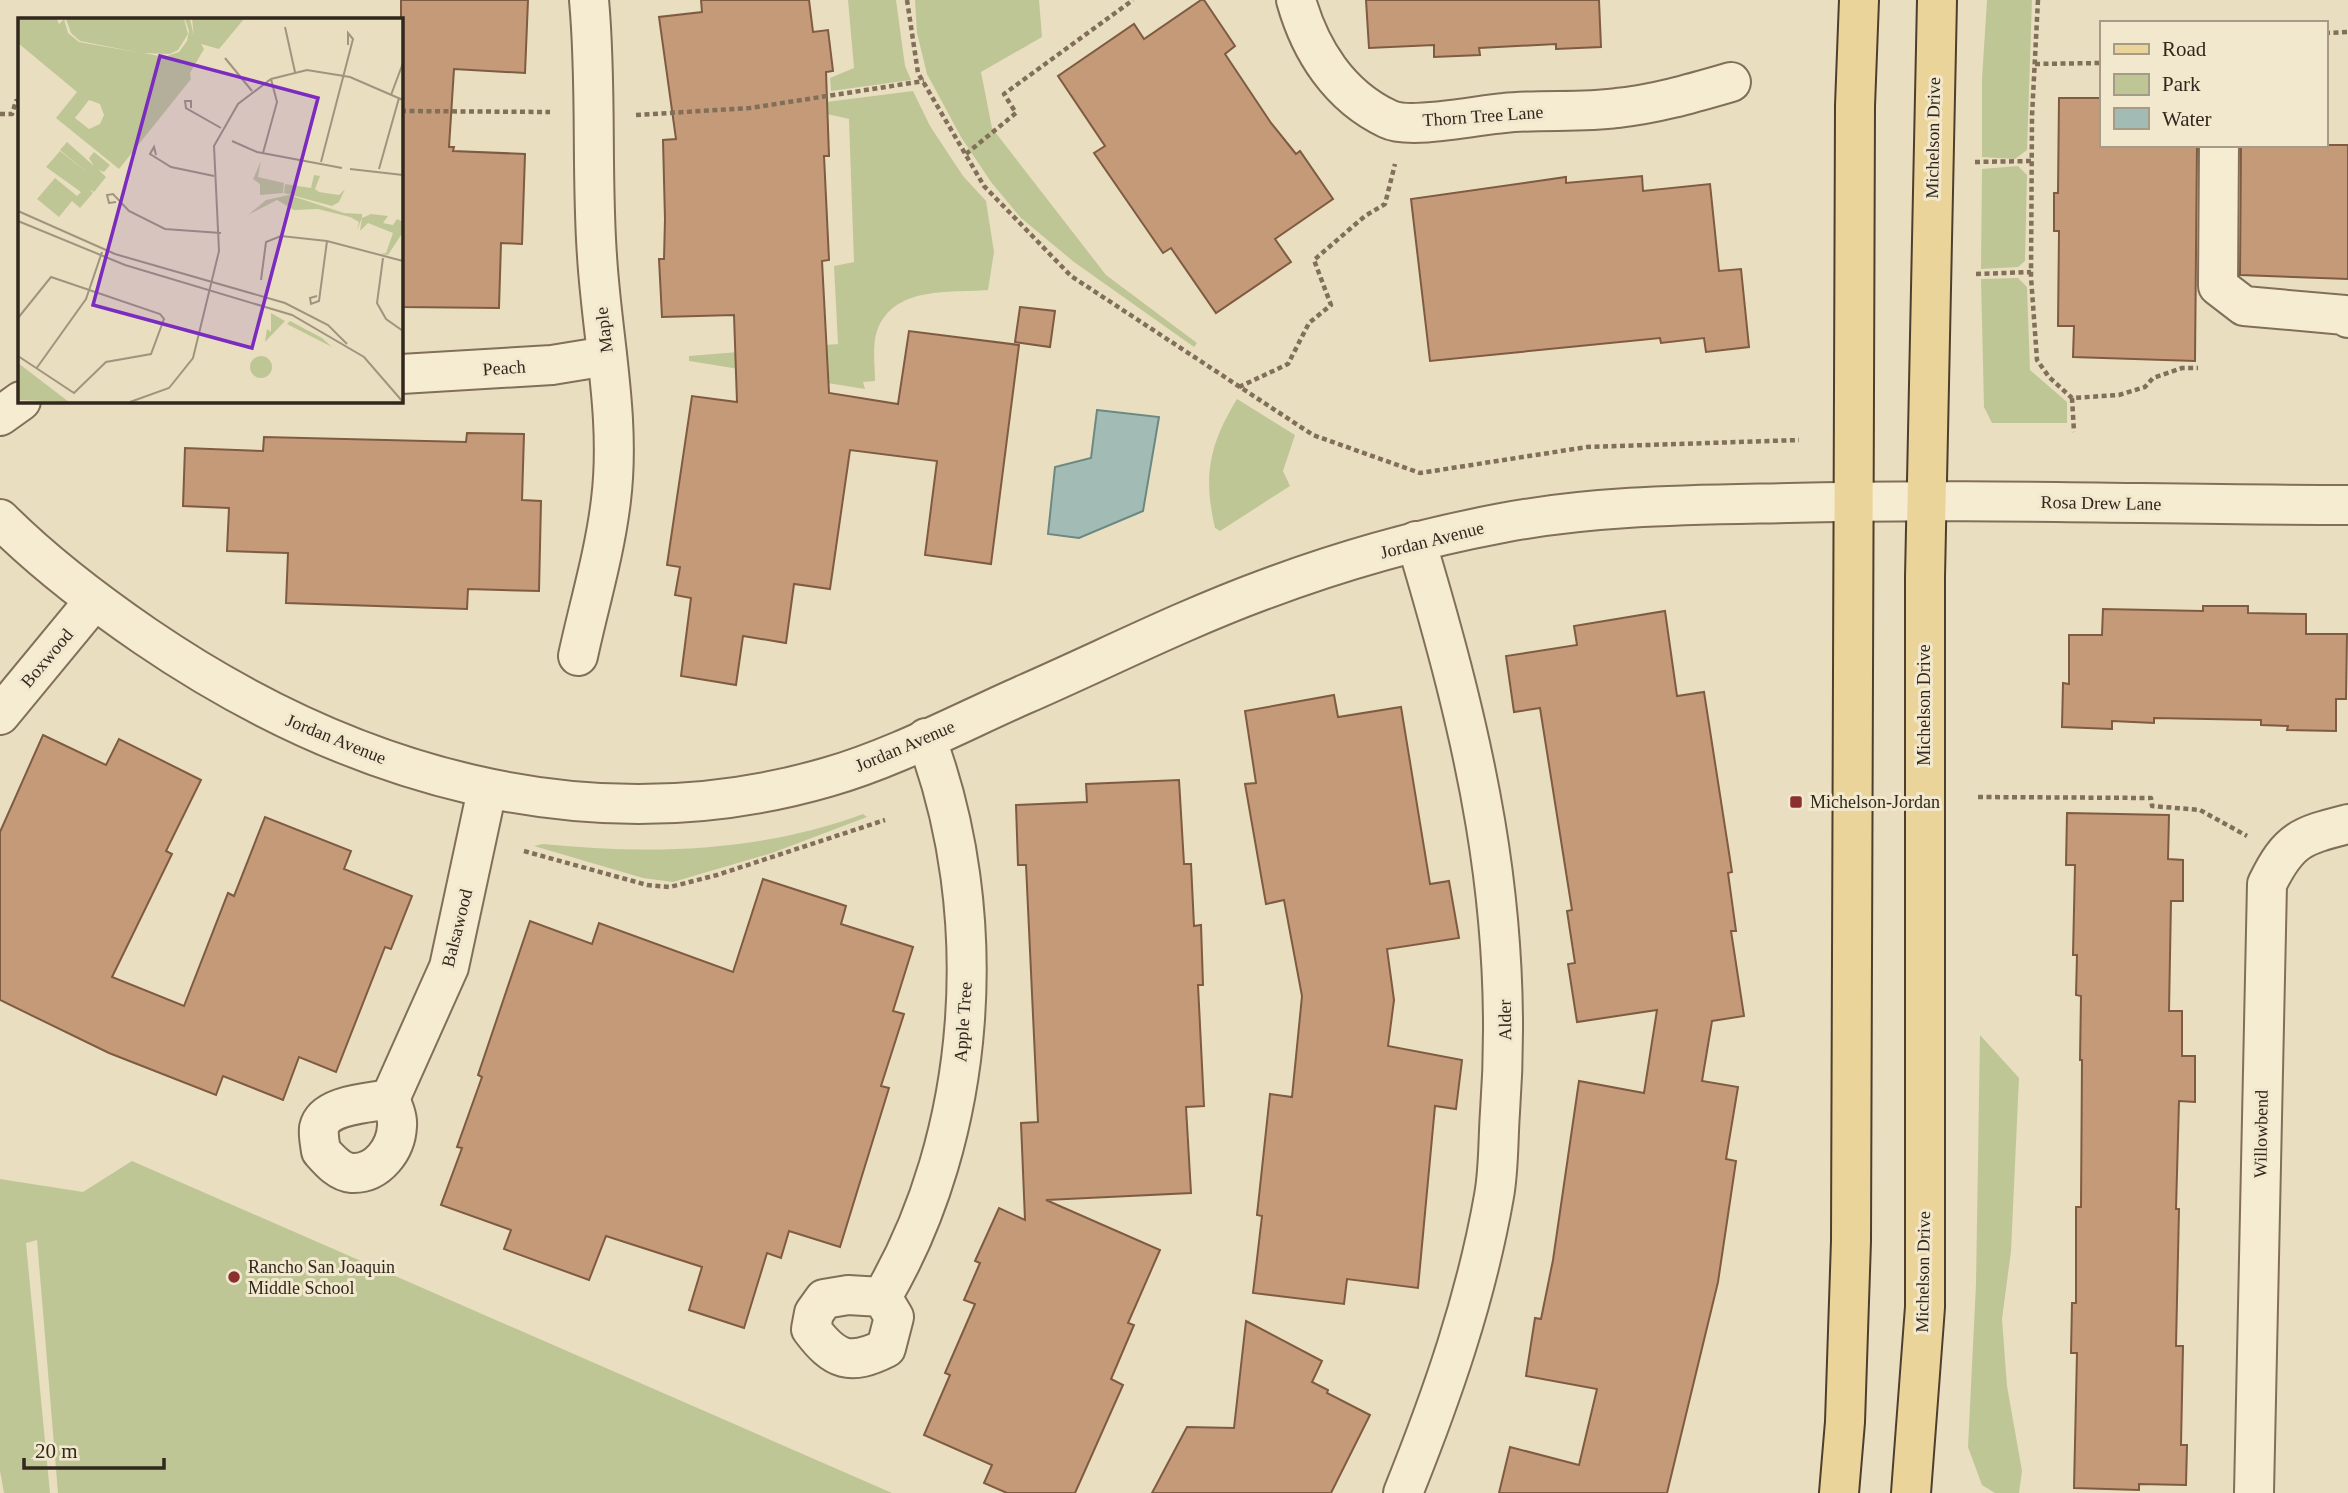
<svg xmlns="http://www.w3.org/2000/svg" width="2348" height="1493" font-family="Georgia,serif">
<rect width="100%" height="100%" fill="#e9dec0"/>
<g fill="#bfc695">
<polygon points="848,0 896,0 905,66 911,80 831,91 830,78 854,68"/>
<polygon points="915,0 1039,0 1042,37 981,72 992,128 1106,275 1197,343 1194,347 1074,262 1021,218 991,182 961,137 927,74 917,33"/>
<polygon points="1987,0 2032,0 2027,150 2015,159 1982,157 1982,79"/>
<path d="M913 91 930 126 963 176 986 201 994 252 988 290C948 293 893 286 877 331 872 345 875 366 875 381L863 382 865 389 689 361V356L838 344 834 266 854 262 849 119 827 114 826 102Z"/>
<polygon points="2018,166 2027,175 2025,261 2018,267 1981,269 1982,169"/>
<polygon points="2018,278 2027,287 2030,370 2067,402 2067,423 1992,423 1984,407 1981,279"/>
<path d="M1237 399 1295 435 1283 471 1290 486 1220 531 1215 528C1203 476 1209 445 1237 399Z"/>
<path d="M863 814 867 817 772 853 673 882 643 878 534 846 543 844C650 855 761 852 863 814Z"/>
<polygon points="1980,1035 2019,1078 2011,1251 2002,1319 2007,1386 2022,1471 2019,1493 1995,1493 1982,1485 1968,1447 1976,1284"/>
<polygon points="132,1161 892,1493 58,1493 37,1240 26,1243 50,1493 4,1493 0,1471 0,1179 83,1192"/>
</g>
<polygon fill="#a2bcb5" stroke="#6b8882" stroke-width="2" points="1097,410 1159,417 1143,511 1079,538 1048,534 1055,467 1091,458"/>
<g fill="#c59a78" stroke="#7e5b41" stroke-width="2">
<polygon points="401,0 528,0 525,73 454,69 449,147 454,147 453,151 525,154 522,244 501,243 499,308 401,307"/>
<polygon points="701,0 809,0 813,32 828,30 833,71 826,72 829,156 824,156 829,260 822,261 829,393 898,404 909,331 1019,345 991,564 925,555 937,461 850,450 830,589 794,584 786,643 743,636 736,685 681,676 691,598 675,595 680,567 667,565 692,396 737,402 734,315 662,317 659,259 664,259 665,219 663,140 676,139 659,17 702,12"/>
<polygon points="1201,0 1204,0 1235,46 1225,54 1271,123 1296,154 1300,151 1333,199 1275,239 1291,262 1216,313 1171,248 1163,253 1094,153 1105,146 1058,76 1134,24 1144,39"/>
<polygon points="1366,0 1599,0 1601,47 1556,49 1556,44 1479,48 1480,55 1434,57 1434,45 1369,48"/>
<polygon points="2059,98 2101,98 2101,145 2197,145 2195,361 2073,357 2074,326 2058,326 2059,231 2054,231 2054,193 2058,193"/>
<polygon points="2241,145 2348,145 2348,279 2240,275"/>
<polygon points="1642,176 1643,191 1710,184 1719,271 1741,269 1749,347 1706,352 1704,338 1661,343 1660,338 1430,361 1411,199 1566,177 1566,183"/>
<polygon points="1020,307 1055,311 1050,347 1015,342"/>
<polygon points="467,433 524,434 522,500 541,501 539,591 468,589 467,609 286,603 288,553 227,551 229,508 183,506 185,448 263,451 264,437 466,442"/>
<polygon points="2203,606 2248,606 2248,613 2306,614 2306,634 2347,634 2346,699 2336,699 2336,731 2287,730 2288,726 2261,725 2261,720 2154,718 2154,723 2112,721 2112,729 2062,727 2063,683 2069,684 2069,635 2102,635 2103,609 2203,611"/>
<polygon points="1665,611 1677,696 1704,692 1732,872 1728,873 1736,931 1731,931 1744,1016 1712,1021 1702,1081 1738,1087 1726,1159 1736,1161 1718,1282 1667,1493 1499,1493 1510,1447 1579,1465 1597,1389 1526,1376 1535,1318 1541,1319 1553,1260 1579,1081 1644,1093 1657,1010 1577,1022 1568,964 1575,963 1567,911 1572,910 1540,708 1514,712 1506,656 1577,645 1574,626"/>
<polygon points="1334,695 1338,717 1401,707 1430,884 1449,881 1459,938 1387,949 1394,1000 1388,1046 1462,1060 1456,1109 1435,1106 1418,1288 1347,1279 1344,1304 1253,1293 1262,1216 1257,1215 1270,1094 1292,1097 1302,996 1284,900 1266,904 1245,784 1256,783 1245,711"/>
<polygon points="43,735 106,765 119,739 201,780 166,851 172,854 112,977 184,1006 228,893 234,896 265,817 351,851 344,869 412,896 391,949 385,947 336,1072 299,1057 283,1100 223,1076 216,1095 109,1053 0,1000 0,832"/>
<polygon points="1179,780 1184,864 1191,864 1194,926 1201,925 1203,985 1198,985 1204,1106 1186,1107 1191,1193 1046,1200 1160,1250 1128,1323 1134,1325 1111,1379 1123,1385 1075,1493 1007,1493 984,1483 992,1465 924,1435 950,1375 945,1373 975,1304 964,1300 980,1263 975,1261 999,1208 1025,1220 1021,1123 1038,1122 1026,865 1018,865 1016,805 1087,802 1086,784"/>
<polygon points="2067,813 2169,815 2168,859 2183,860 2183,901 2171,901 2169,1011 2182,1011 2182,1056 2195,1056 2195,1102 2179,1101 2176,1209 2179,1209 2176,1346 2183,1346 2181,1445 2187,1445 2186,1485 2139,1484 2139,1490 2074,1488 2077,1353 2071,1353 2072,1303 2076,1303 2076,1207 2081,1207 2082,1060 2080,1060 2081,996 2076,995 2077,955 2073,955 2075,865 2066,865"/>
<polygon points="763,879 846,906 841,924 913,947 893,1011 904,1014 881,1086 889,1088 840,1247 789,1231 781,1258 767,1253 744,1328 689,1310 702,1267 606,1236 589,1280 504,1249 511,1230 441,1205 462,1148 457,1147 482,1077 478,1075 530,921 592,944 599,923 733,972"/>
<polygon points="1246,1321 1322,1361 1312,1382 1328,1390 1327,1393 1370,1415 1331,1493 1152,1493 1187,1427 1234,1428"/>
</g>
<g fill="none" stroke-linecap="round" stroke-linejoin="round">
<g stroke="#816f59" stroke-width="42">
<g id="minor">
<path d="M1296 0C1310 50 1339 96 1388 119 1410 130 1478 115 1504 113 1542 109 1580 113 1617 108 1656 104 1693 93 1731 82"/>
<polyline points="2219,145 2218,286 2244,306 2345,315 2348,318"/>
<polyline points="401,374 552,365 607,356"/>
<polyline points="0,416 21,401"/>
<path d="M0 519C44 563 94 601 145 636 347 774 587 847 828 777 892 759 962 722 1023 695 1103 660 1182 620 1263 590 1340 561 1422 538 1502 523 1597 505 1692 505 1788 503 1974 498 2161 505 2348 505"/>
<path d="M578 656C589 605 605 552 611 500 621 418 602 338 597 256 591 171 597 85 589 0"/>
<polyline points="0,715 94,601"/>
<polyline points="390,1099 449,967 487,790"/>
<path d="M390 1099C393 1107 398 1117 397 1126 396 1149 378 1174 352 1173 339 1172 329 1160 321 1151 320 1144 318 1135 319 1128 324 1104 371 1103 390 1099Z"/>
<path d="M848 1295 882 1297 894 1317 886 1348C850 1366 835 1361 811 1329L814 1313 824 1299Z"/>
<path d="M882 1297C978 1134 992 914 926 738"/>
<path d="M1403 1493C1442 1396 1476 1299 1494 1196 1499 1169 1498 1139 1500 1112 1515 908 1474 735 1416 541"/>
<path d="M2254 1493 2267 884C2289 839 2301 836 2348 824"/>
</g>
</g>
<g stroke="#4e3e2d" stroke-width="42">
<g id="major">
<polyline points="1839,1493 1845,1422 1851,1241 1855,106 1859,0"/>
<polyline points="1911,1493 1925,1307 1925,577 1937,0"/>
</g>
</g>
<g stroke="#816f59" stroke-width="4.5" stroke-dasharray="5 3.5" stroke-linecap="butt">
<polyline points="907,0 918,73 984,186 1071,276 1313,435 1420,473 1587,447 1799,440"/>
<polyline points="2038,0 2032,116 2031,277 2037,360 2049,377 2072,398 2119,395 2145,387 2153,378 2182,368 2198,368"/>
<polyline points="2325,33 2348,32"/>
<polyline points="2035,64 2101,63"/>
<polyline points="401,111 550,112"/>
<polyline points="0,114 12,114 16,101 19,101"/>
<polyline points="636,115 750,108 924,81"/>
<polyline points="966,154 1016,113 1004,94 1133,0"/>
<polyline points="1975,162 2032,161"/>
<polyline points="1976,274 2031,272"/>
<polyline points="1239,387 1288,364 1309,323 1331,305 1314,260 1365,216 1385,204 1395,164"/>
<polyline points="2072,398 2074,432"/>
<polyline points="1978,797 2151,798 2152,806 2200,810 2247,836"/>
<polyline points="524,851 647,885 670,887 717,875 885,820"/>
</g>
<use href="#minor" stroke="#f5ecd2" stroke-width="38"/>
<use href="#major" stroke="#ebd499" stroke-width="38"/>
</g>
<g fill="#8b302e" stroke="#f2e8ce" stroke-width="2.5">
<rect x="1789" y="795" width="14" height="14" rx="3.5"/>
<circle cx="234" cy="1277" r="7"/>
</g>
<g text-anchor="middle" stroke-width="6" stroke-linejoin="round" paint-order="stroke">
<g font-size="18" fill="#31271d" stroke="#f2e8ce">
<text transform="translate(1483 116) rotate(-4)" y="6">Thorn Tree Lane</text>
<text transform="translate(1933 138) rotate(-89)" y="6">Michelson Drive</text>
<text transform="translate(604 330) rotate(-97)" y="6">Maple</text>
<text transform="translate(504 368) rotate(-4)" y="6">Peach</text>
<text transform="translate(2101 503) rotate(1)" y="6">Rosa Drew Lane</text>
<text transform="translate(1432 540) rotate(-14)" y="6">Jordan Avenue</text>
<text transform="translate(47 658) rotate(-50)" y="6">Boxwood</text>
<text transform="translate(1924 705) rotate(-90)" y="6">Michelson Drive</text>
<text transform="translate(336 739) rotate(22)" y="6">Jordan Avenue</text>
<text transform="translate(905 746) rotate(-23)" y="6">Jordan Avenue</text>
<text transform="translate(457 928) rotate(-76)" y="6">Balsawood</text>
<text transform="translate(1505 1020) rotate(-91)" y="6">Alder</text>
<text transform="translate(963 1022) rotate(-86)" y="6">Apple Tree</text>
<text transform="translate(2261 1134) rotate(-89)" y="6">Willowbend</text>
<text transform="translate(1923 1272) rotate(-89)" y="6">Michelson Drive</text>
</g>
<g font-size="18" fill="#31271d" stroke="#f2e8ce" text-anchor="start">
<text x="1810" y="808">Michelson-Jordan</text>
<text x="248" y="1273">Rancho San Joaquin<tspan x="248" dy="21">Middle School</tspan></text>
</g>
</g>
<g transform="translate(18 18)">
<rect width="385" height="385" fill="#e9dec0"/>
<path d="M0 1H39L41 6 46 1 50 15 61 24 123 35 62 23 53 15 48 1H166L170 16 160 32 152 36 126 35 146 39 161 34 169 23 171 13 167 1H172L176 18 174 1H226L201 31 183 26 186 31 172 55 173 61 101 151 38 100 59 74 0 25ZM71 82 82 86 86 97 82 106 71 111 57 100ZM49 124 76 148 71 140 76 134 92 147 86 154 81 152 88 159 76 174 72 172 75 175 62 190 54 183 41 199 19 181 37 160 59 178 63 174 28 149 42 133 70 155 42 132ZM243 143 240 159 266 165 265 175 242 177V166L235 161ZM296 157 302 158 297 171 301 174 321 177 327 171 321 184 314 188 266 175 267 166 293 170ZM271 177 326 195 344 196V200L353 196 370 198 365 205 375 207 379 201 385 204V214L370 237 362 236 368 235 375 215 350 205 342 213 344 200 339 212 341 204 332 199 300 191 276 192 259 182 230 197 248 182ZM253 295 267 303 247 324 249 311 253 314ZM272 303 304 320 314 329 269 306ZM232 349a11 11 0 1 1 22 0a11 11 0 1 1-22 0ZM0 345 51 384 0 382Z" fill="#bfc695" fill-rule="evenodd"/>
<path fill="none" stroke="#9f957f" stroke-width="2" d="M267 9 277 54M207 40 234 73M373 77 385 45M173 90V83H167L168 90 203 110M214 123 239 134 324 150M245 135 259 84 253 61M138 137 136 129 132 136 153 149 196 158M303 144 335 21 330 15V27M332 151 385 157M361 151 381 80M98 184 91 185 89 177 95 176 111 193 147 211 203 215M0 193 97 236 267 285 310 307 329 326M0 203 107 247 274 297 346 339 385 384M365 240 359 285 368 301 385 313M243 262 248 224 263 218 309 223 385 243M299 278 292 280 293 286 301 283 309 223M0 300 33 259 142 296 146 301 133 336 88 344 56 375 0 338M18 351 68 281 84 234M112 384 151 370 175 340 201 233 196 128 220 86 253 61 289 52 332 59 385 82"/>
<path fill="#7b2cbf" fill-opacity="0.15" stroke="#7b2cbf" stroke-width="3.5" d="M142 38 300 80 234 330 75 287Z"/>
<rect width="385" height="385" fill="none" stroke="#31271d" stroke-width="3.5"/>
</g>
<rect x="2100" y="21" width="228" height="126" fill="#f2e8ce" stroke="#a59b87" stroke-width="2"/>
<rect x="2114" y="44" width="35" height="10" fill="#ebd499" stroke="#a59b87" stroke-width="2"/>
<text x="2162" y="56" font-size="21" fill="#31271d">Road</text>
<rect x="2114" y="74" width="35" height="21" fill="#bfc695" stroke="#a59b87" stroke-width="2"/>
<text x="2162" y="91" font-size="21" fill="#31271d">Park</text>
<rect x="2114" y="108" width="35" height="21" fill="#a2bcb5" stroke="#a59b87" stroke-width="2"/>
<text x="2162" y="126" font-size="21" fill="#31271d">Water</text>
<path d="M24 1458v10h140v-10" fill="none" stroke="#31271d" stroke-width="3.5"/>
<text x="35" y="1458" font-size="21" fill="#31271d" stroke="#f2e8ce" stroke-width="5" paint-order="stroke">20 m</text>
</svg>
